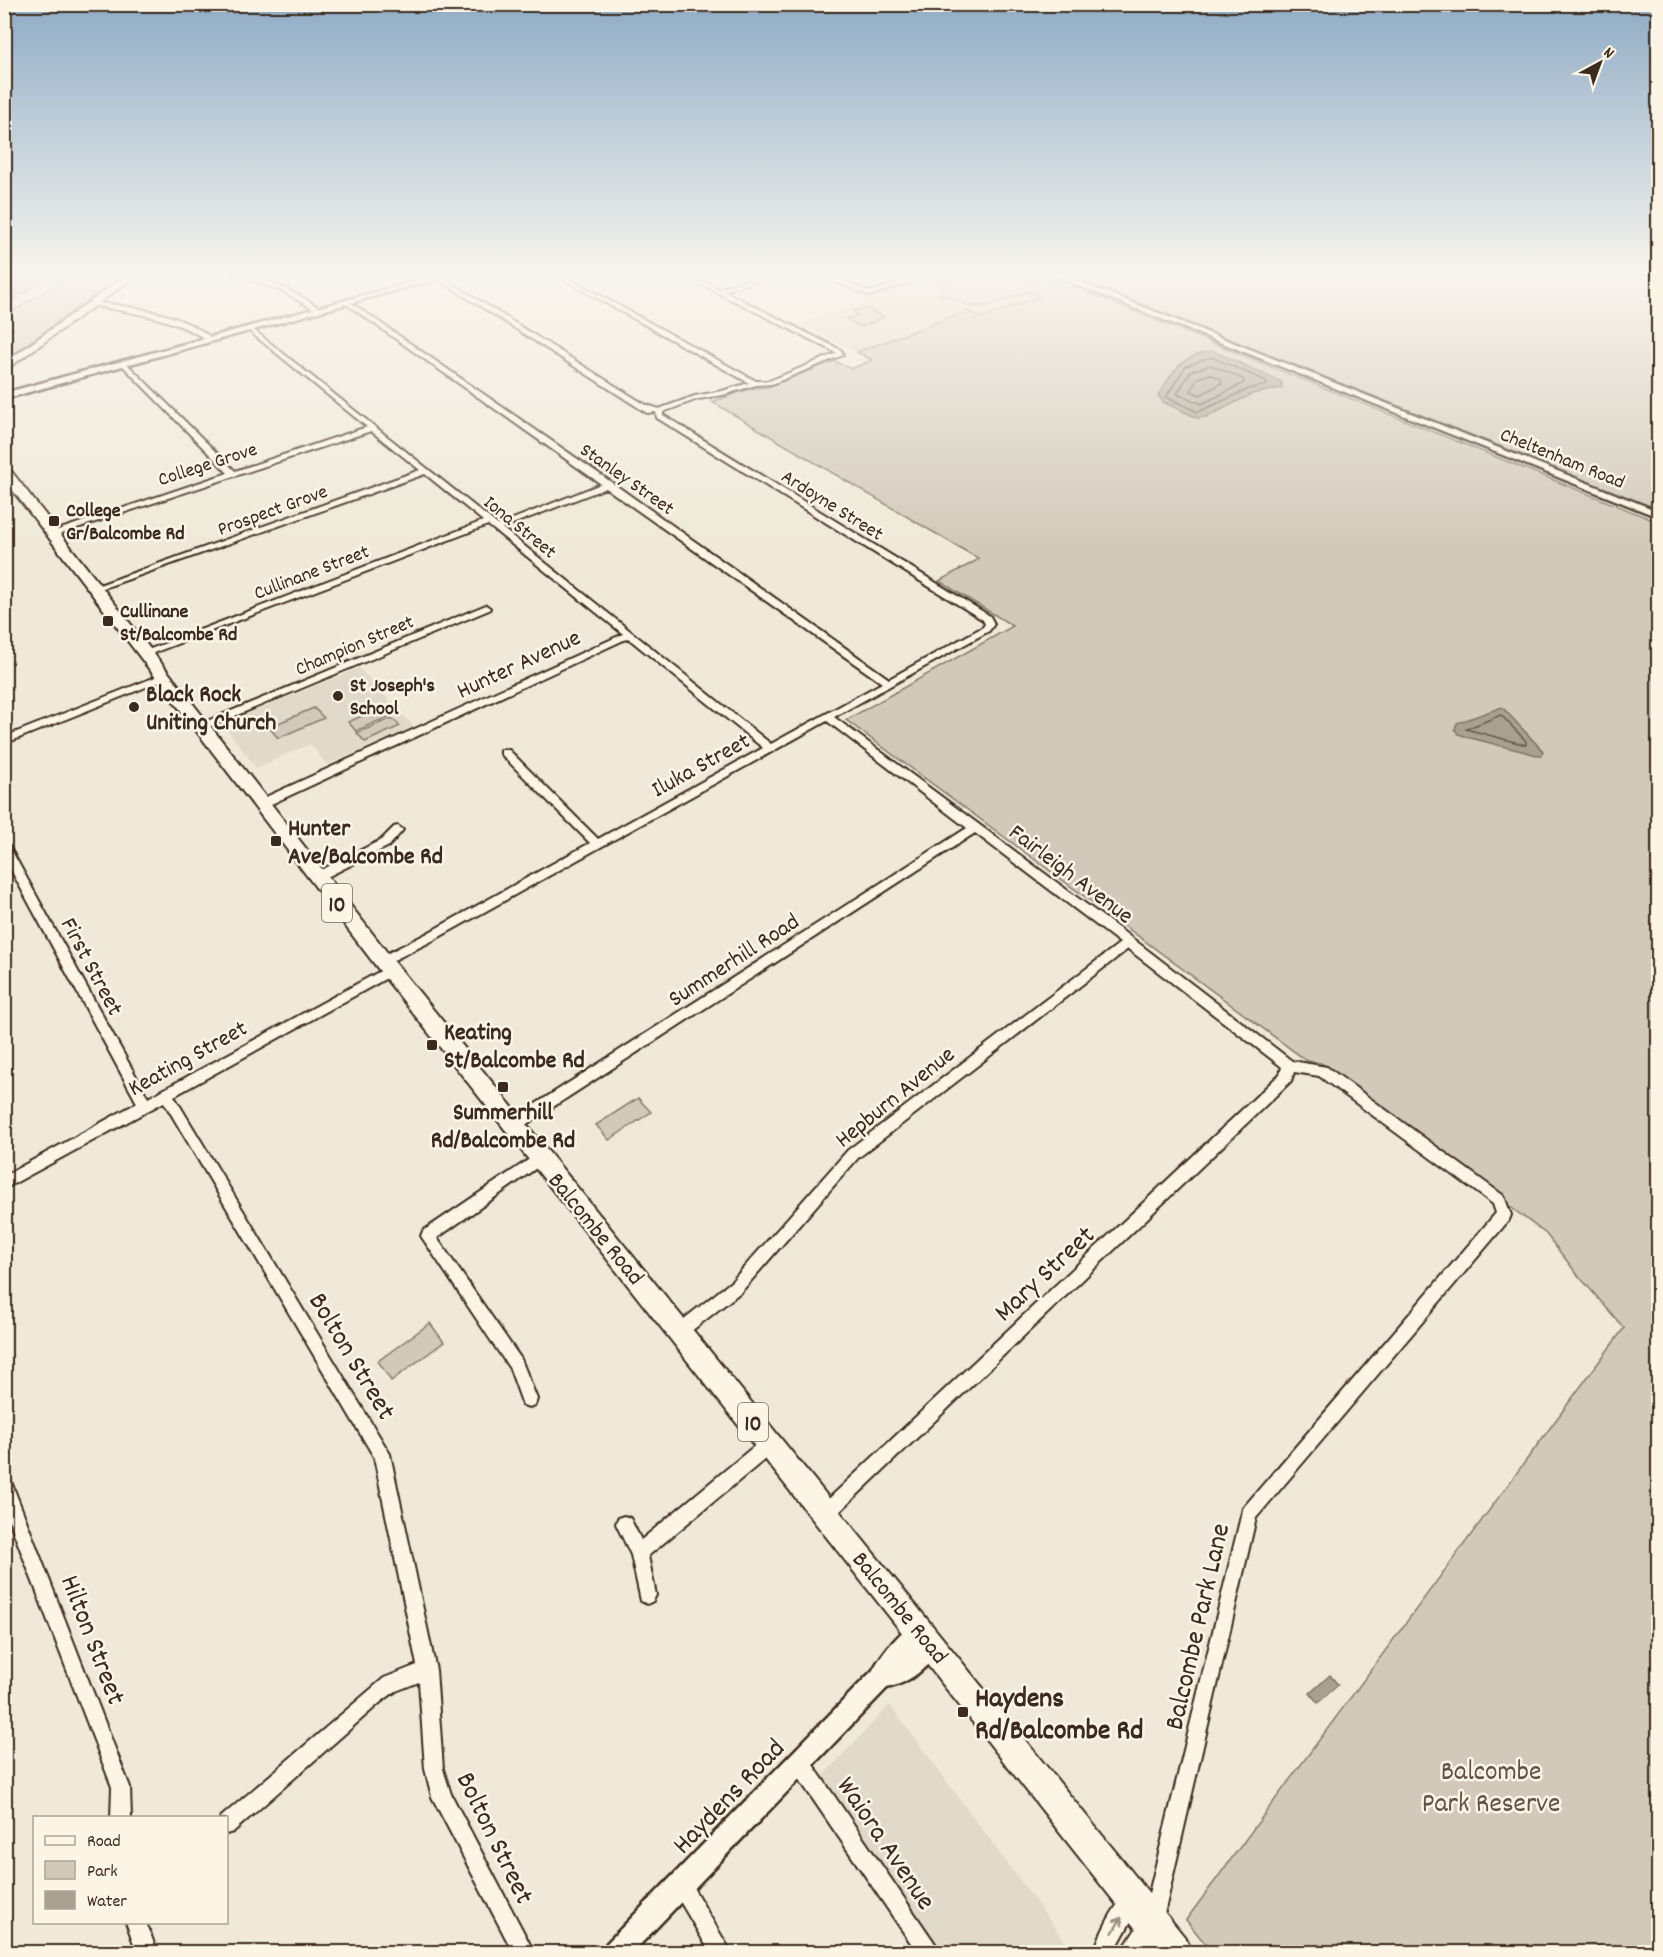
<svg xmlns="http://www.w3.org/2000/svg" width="1663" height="1957" font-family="Dekko,sans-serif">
<rect width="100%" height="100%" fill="#f0e9d9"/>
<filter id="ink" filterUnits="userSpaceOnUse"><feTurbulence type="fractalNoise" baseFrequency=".0167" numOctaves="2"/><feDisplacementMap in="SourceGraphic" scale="12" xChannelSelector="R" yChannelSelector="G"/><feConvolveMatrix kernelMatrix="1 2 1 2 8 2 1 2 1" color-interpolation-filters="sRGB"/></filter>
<g filter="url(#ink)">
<g fill="#e1d9c9">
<polygon points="946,274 1041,274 1070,286 982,318 967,311 857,352 799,324"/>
<polygon points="359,668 414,727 327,765 310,744 256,768 223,724"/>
<polygon points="890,1705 1073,1952 924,1952 811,1788"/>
</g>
<g fill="#d2c9ba" stroke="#867a6c" stroke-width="1.5">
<polygon points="72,274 124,274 5,360 5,337 14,329 5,328 5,321 10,317 10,313"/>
<polygon points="964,274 1028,274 1033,277 1030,284 1051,282 1063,288 1070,286 1658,522 1658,1952 1212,1952 1186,1920 1624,1328 1577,1274 1546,1234 1321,1063 1307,1061 846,720 1013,626 939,581 979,559 712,402 749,389 767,387 835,361 851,369 872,360 857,352 967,311 982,318 1040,296 1026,292 987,306 972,306 939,294 943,289 939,283"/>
<polygon points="1100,274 1658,274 1658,510 1082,281"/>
<polygon points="864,308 884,317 862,327 846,319 858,315 853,311"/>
<polygon points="383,707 390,716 356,731 348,722"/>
<polygon points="314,708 324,718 278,738 269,727"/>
<polygon points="392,718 400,726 365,742 357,733"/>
<polygon points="638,1098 651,1112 609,1140 596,1125"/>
<polygon points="430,1323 444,1342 391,1381 378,1361"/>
</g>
<g fill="#aaa091" stroke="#7e7163" stroke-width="1.5">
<polygon points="5,274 55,274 5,306"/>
<path d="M1213 351 1282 382V388L1252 394 1207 417 1197 418 1163 402 1158 395C1175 370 1181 355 1213 351Z"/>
<polygon points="1502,707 1543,751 1541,756 1467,737 1458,734 1455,729 1457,723"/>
<polygon points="1330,1675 1338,1685 1318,1703 1310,1693"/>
</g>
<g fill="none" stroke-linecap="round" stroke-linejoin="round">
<g stroke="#67594c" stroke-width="1.5">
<polygon points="1211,357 1266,381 1267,385 1249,389 1198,412 1166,397 1186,366"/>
<polygon points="1211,365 1243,379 1244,383 1202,404 1177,394 1191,371"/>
<polygon points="1210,374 1221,379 1222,383 1200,395 1191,391 1197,378"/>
<polygon points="1501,715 1526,741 1526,745 1466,729"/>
</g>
<g stroke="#3b2a1e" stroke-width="4">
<g id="minor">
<path d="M233 274C260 274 301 294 322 310L317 311 280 290Z"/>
<polygon points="403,274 411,274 425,282 420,283"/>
<path d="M554 274H561L756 381H769L837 353 681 274H689L719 289 768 274H777L724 291 841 350 843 355 772 384 756 385 723 395 698 399 663 412V415L990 616 994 624 989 631 834 717 1133 939 1292 1061 1327 1067 1504 1196 1511 1215 1509 1220 1256 1518 1162 1923 1143 1952H1121L1143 1918 1243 1508 1496 1213 1493 1204 1319 1076 1294 1072 1291 1081 832 1519 826 1521 820 1519 818 1513 820 1507 1280 1074 1282 1067 1128 949 858 1158 742 1291 685 1336 680 1338 675 1336 672 1331 675 1326 732 1281 848 1150 1120 943 975 833 519 1129 514 1131 509 1129 507 1125 509 1121 967 828 827 721 432 941 382 966 378 964 376 961 378 958 424 935 590 843 501 754V750H509L598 839 763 748 628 638 265 807H257L256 804 257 801 623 634 488 525 148 655H142L140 653 483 521 425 474 98 590 91 588 420 470 371 431 56 535 49 533 228 473 122 365V363H126L235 471 367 427 248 330 247 329 250 327 498 525 601 484 345 303 347 300 611 482 889 679 983 627 985 624 983 620 657 418 656 412 647 413 435 277 440 276 644 404 659 409 695 396 722 391 749 383ZM606 488 882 683 771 744 502 528Z"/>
<polygon points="818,274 826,274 869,292 926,274 935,274 869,296"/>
<path d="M92 302C133 307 181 312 214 340L209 341C167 315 136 314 90 305Z"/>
<polygon points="486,605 490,608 489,610 206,728 200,728 198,726 200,724"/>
<polygon points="163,674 168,677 166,679 4,744 4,737"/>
<polygon points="398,826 403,830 389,846 321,880 313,880 311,877 313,874 381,840 394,827"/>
<polygon points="4,842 9,846 148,1098 386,968 394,968 396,971 394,974 174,1096 390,1454 436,1670 443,1769 451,1794 534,1952 513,1952 432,1797 425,1769 419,1682 396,1691 382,1701 233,1832 226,1834 226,1818 220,1818 384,1678 417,1665 374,1457 164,1102 4,1189 4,1176 137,1103 4,857"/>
<polygon points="540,1152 545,1154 547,1158 545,1162 437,1238 521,1359 537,1399 535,1405 529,1407 523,1405 510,1369 421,1236 423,1231"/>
<polygon points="770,1436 776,1438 778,1444 776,1450 648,1556 656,1595 653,1601 647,1604 641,1601 631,1555 616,1524 618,1518 624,1516 630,1518 641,1540 764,1438"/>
<polygon points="4,1476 10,1478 12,1484 130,1787 131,1818 111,1818 112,1787 4,1507"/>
<polygon points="800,1754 807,1756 936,1945 939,1952 917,1952 793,1770 791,1763 793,1756"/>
<polygon points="681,1876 688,1879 731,1952 710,1952 671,1886 674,1879"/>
<path d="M1132 1891 1139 1894 1142 1901 1114 1952H1094C1099 1936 1116 1898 1132 1891Z"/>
<polygon points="126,1922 146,1922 157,1952 137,1952"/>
</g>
</g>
<g stroke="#3b2a1e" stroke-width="5">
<g id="tertiary">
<polygon points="1049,274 1060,274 1658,511 1658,517"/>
<path d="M920 1620 928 1623 930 1634 938 1637 941 1645C932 1666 909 1683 887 1688L633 1952H603L607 1943 873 1670C882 1653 902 1628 920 1620Z"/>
</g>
</g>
<g stroke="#3b2a1e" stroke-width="5">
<polygon id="secondary" points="442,274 455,274 4,399 4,393"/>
</g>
<g stroke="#3b2a1e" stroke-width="4">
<g id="primary">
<polygon points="128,274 139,274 4,371 4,363"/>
<polygon points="4,466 8,467 393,960 1187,1940 1191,1952 1154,1952 379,970 4,479"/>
</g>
</g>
<use href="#minor" fill="#fcf5e5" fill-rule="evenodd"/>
<use href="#tertiary" fill="#fcf5e5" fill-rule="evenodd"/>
<use href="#secondary" fill="#fcf5e5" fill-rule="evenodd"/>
<use href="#primary" fill="#fcf5e5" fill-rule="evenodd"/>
</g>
<defs><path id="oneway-shaft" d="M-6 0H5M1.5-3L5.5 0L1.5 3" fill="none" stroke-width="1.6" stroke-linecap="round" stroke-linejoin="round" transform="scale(1.5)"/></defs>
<use stroke="#9c9082" href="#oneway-shaft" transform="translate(1117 1925) rotate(-60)"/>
</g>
<linearGradient id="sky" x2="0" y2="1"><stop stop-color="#8facc5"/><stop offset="0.5" stop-color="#f8f5ee"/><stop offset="1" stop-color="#f8f5ee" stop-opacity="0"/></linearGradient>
<rect width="1663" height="548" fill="url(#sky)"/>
<g fill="#3b2a1e" stroke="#fcf5e5" stroke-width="2">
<rect x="48" y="515" width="12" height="12" rx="3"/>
<rect x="102" y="615" width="12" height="12" rx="3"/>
<circle cx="338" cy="696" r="6"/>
<circle cx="134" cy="707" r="6"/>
<rect x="270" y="835" width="12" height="12" rx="3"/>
<rect x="426" y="1039" width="12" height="12" rx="3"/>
<rect x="497" y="1081" width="12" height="12" rx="3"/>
<rect x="957" y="1706" width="12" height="12" rx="3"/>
</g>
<g text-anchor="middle" stroke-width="5" stroke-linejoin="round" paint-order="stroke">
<g font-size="20" fill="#3b2a1e" stroke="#fcf5e5">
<text transform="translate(1563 457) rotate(22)" y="7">Cheltenham Road</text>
<text transform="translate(207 463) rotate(-18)" y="7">College Grove</text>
<text transform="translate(628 478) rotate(35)" y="7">Stanley Street</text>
<text transform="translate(833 504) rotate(32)" y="7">Ardoyne Street</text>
<text transform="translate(272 509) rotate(-20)" y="7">Prospect Grove</text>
<text transform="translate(521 526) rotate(39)" y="7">Iona Street</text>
<text transform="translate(311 571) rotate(-21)" y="7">Cullinane Street</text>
<text transform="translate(354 644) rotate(-23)" y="7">Champion Street</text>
</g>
<g font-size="20" font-weight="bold" fill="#3b2a1e" stroke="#fcf5e5" text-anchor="start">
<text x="66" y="516">College<tspan x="66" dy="23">Gr/Balcombe Rd</tspan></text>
<text x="120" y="617">Cullinane<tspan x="120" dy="23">St/Balcombe Rd</tspan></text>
<text x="350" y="691">St Joseph's<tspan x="350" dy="23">School</tspan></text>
</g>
<g fill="#fcf5e5" stroke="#75675a" stroke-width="1.5">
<rect x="322" y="884" width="30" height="38" rx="4.5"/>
<rect x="738" y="1403" width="30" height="38" rx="4.5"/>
</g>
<g font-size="22" font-weight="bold" fill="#3b2a1e">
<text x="337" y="911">10</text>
<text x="753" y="1430">10</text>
</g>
<g font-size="24" fill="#3b2a1e" stroke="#fcf5e5">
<text transform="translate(518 663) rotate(-25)" y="8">Hunter Avenue</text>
<text transform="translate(700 764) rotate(-29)" y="8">Iluka Street</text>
<text transform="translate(1072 873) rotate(37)" y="8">Fairleigh Avenue</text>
<text transform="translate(733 959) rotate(-33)" y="8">Summerhill Road</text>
<text transform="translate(93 966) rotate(62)" y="8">First Street</text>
<text transform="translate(187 1057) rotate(-29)" y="8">Keating Street</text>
<text transform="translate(894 1096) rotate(-39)" y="8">Hepburn Avenue</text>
<text transform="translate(597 1228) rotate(51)" y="8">Balcombe Road</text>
<text transform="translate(901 1607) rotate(51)" y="8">Balcombe Road</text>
</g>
<g font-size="24" font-weight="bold" fill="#3b2a1e" stroke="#fcf5e5" text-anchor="start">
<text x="146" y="701">Black Rock<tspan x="146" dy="28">Uniting Church</tspan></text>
<text x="288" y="835">Hunter<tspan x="288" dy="28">Ave/Balcombe Rd</tspan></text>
<text x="444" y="1039">Keating<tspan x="444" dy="28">St/Balcombe Rd</tspan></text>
<text x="503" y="1119" text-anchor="middle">Summerhill<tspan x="503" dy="28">Rd/Balcombe Rd</tspan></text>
</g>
<g font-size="28" fill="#3b2a1e" stroke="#fcf5e5">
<text transform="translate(1043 1272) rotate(-43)" y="10">Mary Street</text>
<text transform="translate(354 1355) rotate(59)" y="10">Bolton Street</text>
<text transform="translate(1195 1626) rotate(-77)" y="10">Balcombe Park Lane</text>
<text transform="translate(95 1639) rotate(69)" y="10">Hilton Street</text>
<text transform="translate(727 1795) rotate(-46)" y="10">Haydens Road</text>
<text transform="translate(497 1837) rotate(64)" y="10">Bolton Street</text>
<text transform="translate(888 1842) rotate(56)" y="10">Waiora Avenue</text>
</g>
<g font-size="28" font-weight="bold" fill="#3b2a1e" stroke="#fcf5e5" text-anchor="start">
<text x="975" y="1706">Haydens<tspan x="975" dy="32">Rd/Balcombe Rd</tspan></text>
</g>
<g font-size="28" fill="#615245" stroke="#fcf5e5">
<text x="1491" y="1779">Balcombe<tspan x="1491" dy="32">Park Reserve</tspan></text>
</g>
</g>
<rect width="1663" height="1957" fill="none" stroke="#fcf5e5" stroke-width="24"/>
<rect x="12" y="12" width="1639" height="1933" fill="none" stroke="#3b2a1e" stroke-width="2" filter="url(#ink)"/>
<rect x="33" y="1816" width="195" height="108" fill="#fcf5e5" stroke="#afa495" stroke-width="1.5"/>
<rect x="45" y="1836" width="30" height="9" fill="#fcf5e5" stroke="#afa495" stroke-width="1.5"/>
<text x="87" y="1846" font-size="18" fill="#3b2a1e">Road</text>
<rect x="45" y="1861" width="30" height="18" fill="#d2c9ba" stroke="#afa495" stroke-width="1.5"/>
<text x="87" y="1876" font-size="18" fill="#3b2a1e">Park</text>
<rect x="45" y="1891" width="30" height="18" fill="#aaa091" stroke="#afa495" stroke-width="1.5"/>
<text x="87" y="1906" font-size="18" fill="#3b2a1e">Water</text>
<g transform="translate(1600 63) rotate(41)" stroke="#fcf5e5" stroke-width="4.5" paint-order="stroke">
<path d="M0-4.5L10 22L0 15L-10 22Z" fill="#3b2a1e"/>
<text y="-9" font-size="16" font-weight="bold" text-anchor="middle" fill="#3b2a1e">N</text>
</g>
</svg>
